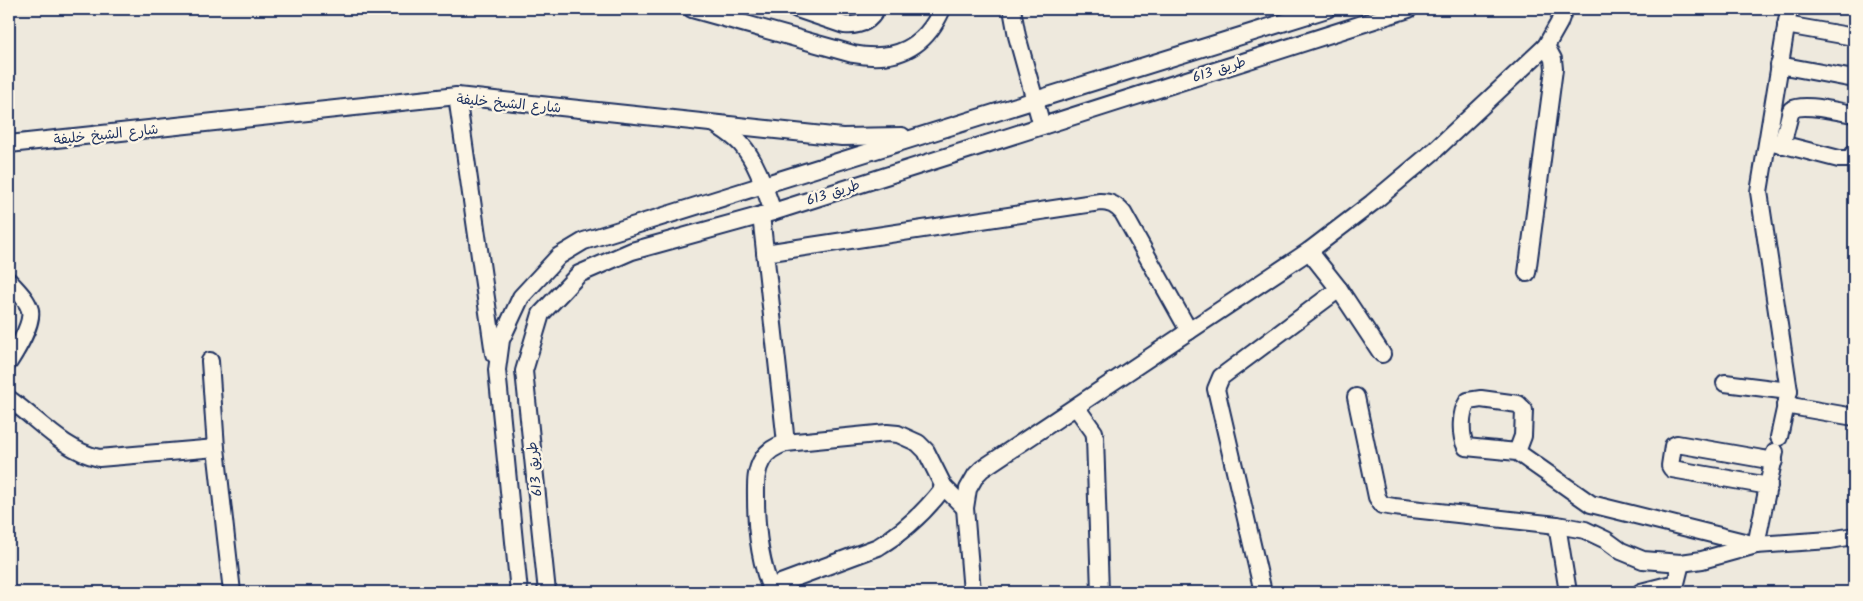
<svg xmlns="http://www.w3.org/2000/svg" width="1863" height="601" font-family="Kalam,'Playpen Sans Arabic',sans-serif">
<rect width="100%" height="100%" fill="#eee9dd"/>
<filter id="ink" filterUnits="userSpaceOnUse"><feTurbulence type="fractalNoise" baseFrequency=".02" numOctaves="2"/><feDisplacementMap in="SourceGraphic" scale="10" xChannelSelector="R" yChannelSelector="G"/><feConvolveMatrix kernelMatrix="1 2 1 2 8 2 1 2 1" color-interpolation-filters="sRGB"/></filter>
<g filter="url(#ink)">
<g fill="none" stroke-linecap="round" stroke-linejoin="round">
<g stroke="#1b2f5e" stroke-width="20">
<g id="minor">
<path d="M692 9 853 54C895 62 925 48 942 9"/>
<path d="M797 9 844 25C858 26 870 22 876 9"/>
<polyline points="1012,9 1017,36 1042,126"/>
<polyline points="1786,25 1854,37"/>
<polyline points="1779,65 1854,79"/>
<polyline points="457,96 494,354"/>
<path d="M715 124C724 130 734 136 741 144 757 162 765 189 773 212"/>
<polyline points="1773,142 1839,159 1848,159 1854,155 1854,153"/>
<polyline points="9,144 457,96 842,137 902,136"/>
<path d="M1782 145 1791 110C1804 102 1838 112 1854 114"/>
<polyline points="761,215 786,443"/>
<polyline points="1309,251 1339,289 1382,354"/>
<path d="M765 253 1100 202C1110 202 1116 205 1123 213L1189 331"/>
<polyline points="1527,273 1554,69 1553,59 1546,46"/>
<path d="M9 281C16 289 27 299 30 310 33 324 16 351 9 362"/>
<polyline points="210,361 216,448 232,592"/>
<polyline points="1725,383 1789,391 1779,437"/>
<polyline points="1789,391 1759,192 1789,9"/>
<polyline points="1356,397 1377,497 1382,505 1394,507 1557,525 1585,530 1606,540 1621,551 1643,560 1681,563 1702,560 1756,545 1775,452"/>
<path d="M9 399C38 419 63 450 99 458L216 448"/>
<polyline points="1785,405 1854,417"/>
<polyline points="1076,407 1094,432 1095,437 1100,592"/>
<path d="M1517 452 1523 436 1524 410 1518 404 1481 399 1468 401C1460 413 1460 435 1466 447L1517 452 1591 504 1756 545 1830 540 1854 536"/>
<polyline points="1769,486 1672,469 1670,466 1673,446 1677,444 1774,461"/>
<polyline points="1557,525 1568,592"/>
<path d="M770 587 878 547C905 531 925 512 944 487"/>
<polyline points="519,592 497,370 501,340 521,297 559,256 584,241 1327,9"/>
<polyline points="547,592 524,371 541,314 579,274 632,251 773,212 1409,9"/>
<path d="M772 592C760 562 756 531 756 498 756 485 755 472 762 460 767 451 776 446 786 443L887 433 898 434 918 443 926 451 944 487 965 508"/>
<polyline points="972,592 965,508 968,489 976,475 982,469 1309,251 1372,203 1434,151 1546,46 1559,23 1564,9"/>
<polyline points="1263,592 1216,389 1221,377 1339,289"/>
<polyline points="1641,592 1676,583 1681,563"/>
</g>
</g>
<use href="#minor" stroke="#fcf5e5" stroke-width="16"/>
</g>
</g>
<g text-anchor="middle" stroke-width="5" stroke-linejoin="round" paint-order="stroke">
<g font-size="14" fill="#1b2f5e" stroke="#fcf5e5">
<text transform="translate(1219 69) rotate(-18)" y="5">طريق 613</text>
<text transform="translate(509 103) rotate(5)" y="5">شارع الشيخ خليفة</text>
<text transform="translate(106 134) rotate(-6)" y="5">شارع الشيخ خليفة</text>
<text transform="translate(833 192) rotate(-18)" y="5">طريق 613</text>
<text transform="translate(534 469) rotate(-96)" y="5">طريق 613</text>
</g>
</g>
<rect width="1863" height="601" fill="none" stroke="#fcf5e5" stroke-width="30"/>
<rect x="15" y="15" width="1833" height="571" fill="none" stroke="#1b2f5e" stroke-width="2" filter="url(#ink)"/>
</svg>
